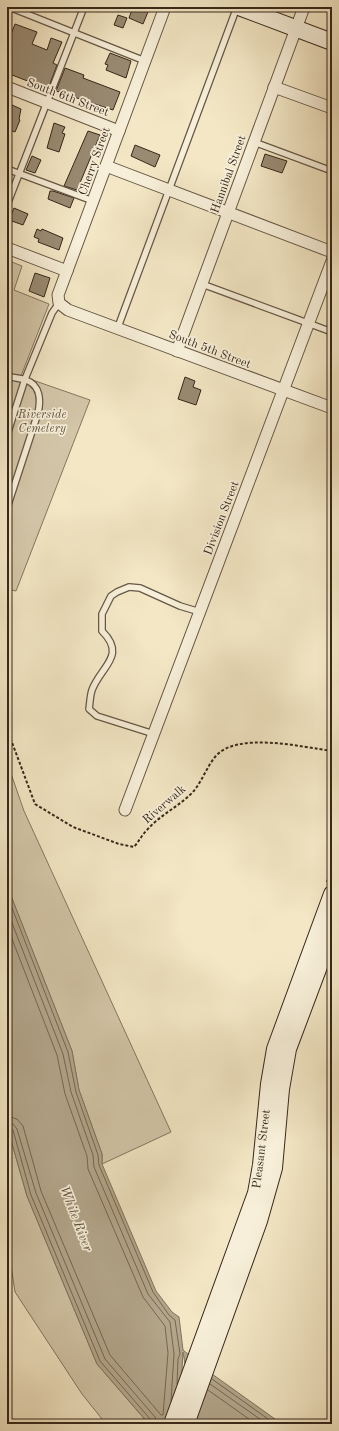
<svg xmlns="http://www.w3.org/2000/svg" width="339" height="1431" font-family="'Old Standard TT',serif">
<rect width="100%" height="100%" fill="#f3e7c5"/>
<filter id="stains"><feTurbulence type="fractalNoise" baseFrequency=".005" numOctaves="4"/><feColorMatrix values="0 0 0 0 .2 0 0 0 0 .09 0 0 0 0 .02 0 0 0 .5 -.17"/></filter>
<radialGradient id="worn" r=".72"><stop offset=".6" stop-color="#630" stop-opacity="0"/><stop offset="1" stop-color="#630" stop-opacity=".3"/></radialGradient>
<g fill="#d3c6a8" stroke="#857661">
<polygon points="7,260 22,266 14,290 49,304 21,376 90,400 16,591 7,589"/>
<polygon points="7,762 24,811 171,1132 102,1164 102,1154 79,1090 72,1051 11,896 7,878"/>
<polygon points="7,1126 27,1196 97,1364 147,1422 147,1424 106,1424 82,1394 15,1292 7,1239"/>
</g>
<polygon fill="#b3a68b" stroke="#81735e" points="7,878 11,896 72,1051 79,1090 102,1154 102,1164 156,1291 172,1312 179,1317 183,1350 212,1374 282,1424 185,1424 191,1399 183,1352 179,1424 149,1424 97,1364 27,1196 7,1126"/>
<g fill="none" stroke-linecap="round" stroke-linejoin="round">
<g stroke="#756652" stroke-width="1">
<polyline points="7,895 68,1052 76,1092 98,1155 99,1165 153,1292 169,1315 175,1320 180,1354 178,1359 177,1384"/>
<polyline points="7,910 63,1054 71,1092 93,1155 94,1167 148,1294 170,1322 174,1354 171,1401"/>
<polyline points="7,926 57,1055 65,1094 87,1156 88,1169 143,1297 165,1326 168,1353 163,1415 161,1415 110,1355 41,1191 23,1126 17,1119 7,1116"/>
<polyline points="7,1122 13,1124 17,1129 36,1193 105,1359 155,1417 157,1424"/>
<polyline points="7,1127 13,1130 31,1195 100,1361 151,1420 152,1424"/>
<polyline points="212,1379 275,1424"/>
<polyline points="210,1384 267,1424"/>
<polyline points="208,1390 256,1424"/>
</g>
</g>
<g fill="#998b73" stroke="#37271a">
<polygon points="133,7 150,7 143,24 129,18"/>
<polygon points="118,15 127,18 123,28 114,25"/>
<polygon points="15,24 37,32 32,44 47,50 51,38 62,42 53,63 57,65 48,89 7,73 7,45"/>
<polygon points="110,53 131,61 126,78 106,70 108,65 105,64"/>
<polygon points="65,68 84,75 83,78 120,92 113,110 56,91"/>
<polygon points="12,105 21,109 19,119 20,120 15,132 7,129 7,118"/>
<polygon points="54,123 65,127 62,133 65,134 59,152 47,148"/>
<polygon points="88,131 100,135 77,190 64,186"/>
<polygon points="135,145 160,155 155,167 131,156"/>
<polygon points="265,154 287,161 282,173 261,166"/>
<polygon points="32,156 41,160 35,173 26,170"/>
<polygon points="50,191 53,191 74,198 70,208 48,199"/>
<polygon points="14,208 28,214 23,225 9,220"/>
<polygon points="37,229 41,231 42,229 63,238 59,250 38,242 39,239 34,237"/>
<polygon points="35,273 50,278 44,297 29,291"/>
<polygon points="185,377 195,381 193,387 201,390 196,405 178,399"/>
</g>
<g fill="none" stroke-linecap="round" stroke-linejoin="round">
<g stroke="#665745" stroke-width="8">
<g id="lane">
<polyline points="9,7 145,61"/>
<polyline points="254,142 332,171"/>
<polyline points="7,169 93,201"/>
<polyline points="7,205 84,7"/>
<polyline points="202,284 332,332"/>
<polyline points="118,327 237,7"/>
<path d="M7 376C13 378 20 378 26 380 40 385 41 400 38 413L7 508"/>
<polyline points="7,435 25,379 52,313 59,303"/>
<path d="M154 734 97 716 89 709C90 703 90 696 92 690 101 666 127 656 102 631V614L111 596 117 592 129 587 140 588 180 606 200 612"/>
</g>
</g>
<g stroke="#665745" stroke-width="13">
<g id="street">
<polyline points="165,7 58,295 59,303 68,310 332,408"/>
<polyline points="7,87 119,131"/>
<polyline points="274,87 332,108"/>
<polyline points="106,166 332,252"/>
<polyline points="7,248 67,271"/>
<polyline points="177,351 304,7"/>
<polyline points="125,810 332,261"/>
</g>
</g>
<g stroke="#37271a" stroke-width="18">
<g id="secondary">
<polyline points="239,7 332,42"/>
<polyline points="172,1424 256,1193 261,1165 269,1084 275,1049 332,894"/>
<polyline points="186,1424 259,1221 274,1168 281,1089 288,1049 332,932"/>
</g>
</g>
<g stroke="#37271a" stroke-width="2" stroke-dasharray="3 2" stroke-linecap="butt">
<path d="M7 729 35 804 73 827 119 844 134 847C139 841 142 835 147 830 160 815 178 807 192 793 202 782 206 768 215 757 236 731 302 747 332 751"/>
<polyline points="327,882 332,868"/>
</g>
<use href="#lane" stroke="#f7efd9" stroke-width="5.5"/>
<use href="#street" stroke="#f7efd9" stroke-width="11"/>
<use href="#secondary" stroke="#f7efd9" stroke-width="16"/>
</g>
<g text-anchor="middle" stroke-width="3.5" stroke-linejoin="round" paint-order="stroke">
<g font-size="12" fill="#37271a" stroke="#f7efd9">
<text transform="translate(68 97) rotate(21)" y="4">South 6th Street</text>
<text transform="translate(94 161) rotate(-70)" y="4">Cherry Street</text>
<text transform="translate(228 174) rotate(-70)" y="4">Hannibal Street</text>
<text transform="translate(210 349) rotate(21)" y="4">South 5th Street</text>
<text transform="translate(221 518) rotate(-69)" y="4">Division Street</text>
<text transform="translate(164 804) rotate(-41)" y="4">Riverwalk</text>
<text transform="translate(261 1149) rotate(-83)" y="4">Pleasant Street</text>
</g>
<g font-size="12" font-style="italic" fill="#5e4f3e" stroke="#f7efd9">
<text x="42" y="418">Riverside<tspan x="42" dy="14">Cemetery</tspan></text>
</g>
<g font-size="13" font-style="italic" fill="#5c4d3c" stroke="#f7efd9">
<text transform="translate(77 1218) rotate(69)" y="5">White River</text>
</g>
</g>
<rect width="339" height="1431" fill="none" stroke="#f3e7c5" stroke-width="24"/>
<rect x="8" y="8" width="323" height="1415" fill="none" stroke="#37271a" stroke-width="2"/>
<rect x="12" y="12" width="315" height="1407" fill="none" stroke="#37271a"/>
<rect width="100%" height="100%" filter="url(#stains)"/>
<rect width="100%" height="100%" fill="url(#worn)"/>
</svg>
